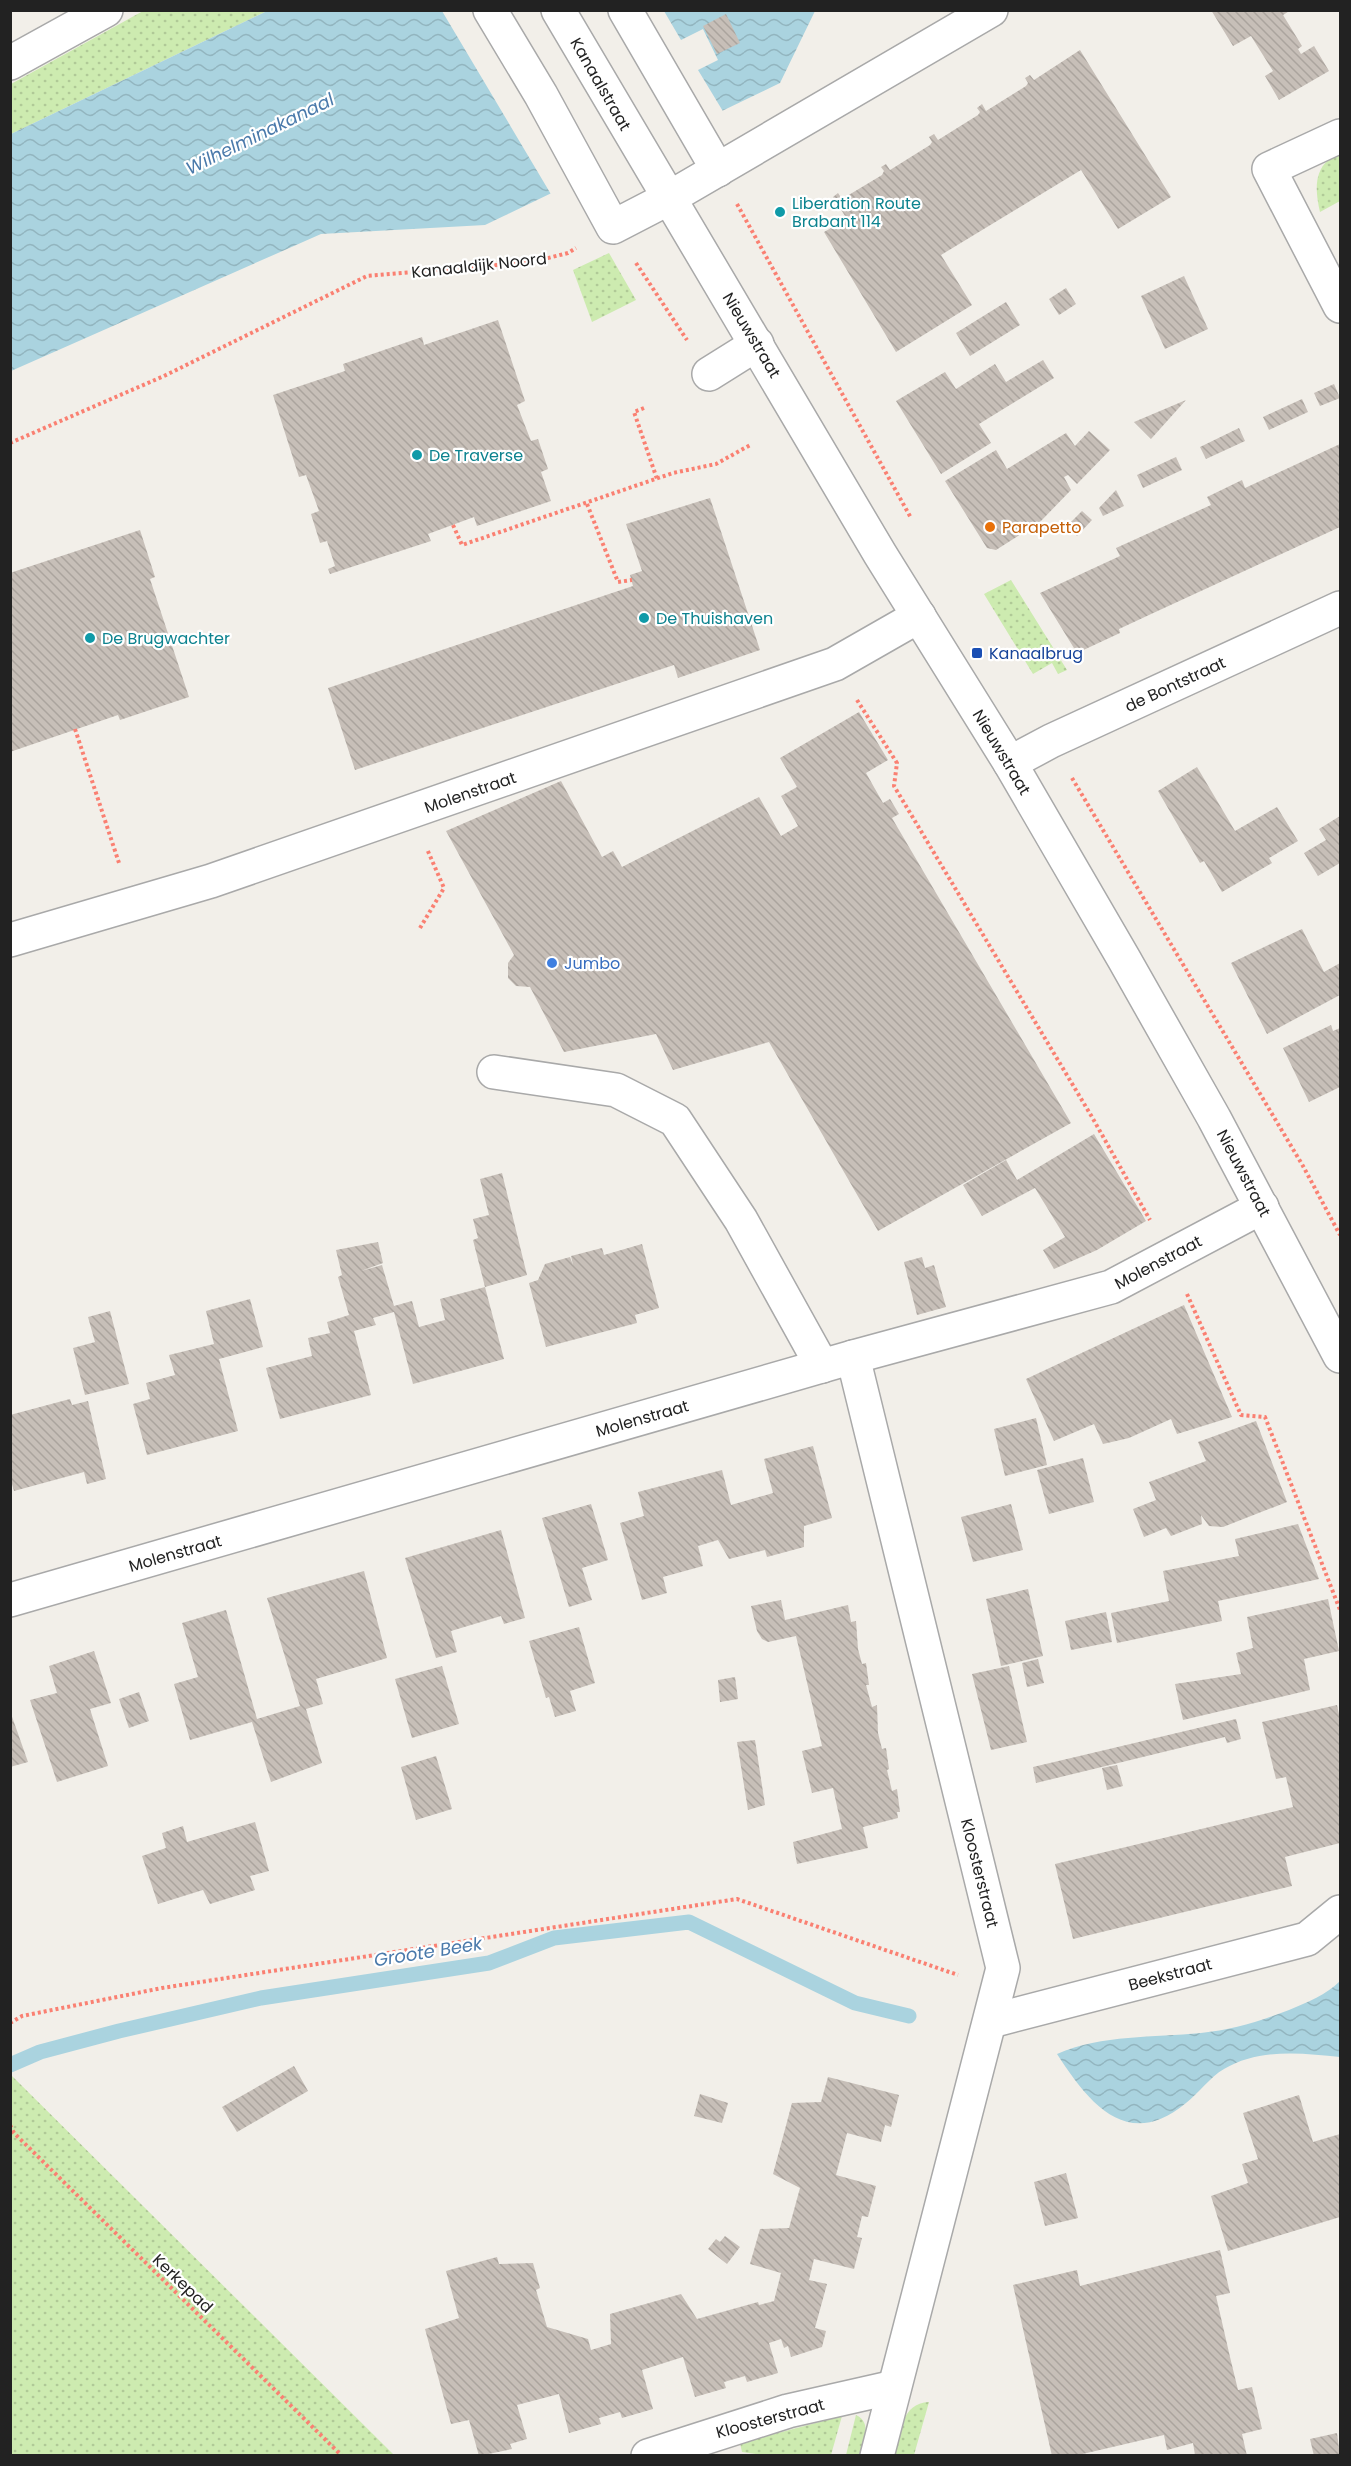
<svg xmlns="http://www.w3.org/2000/svg" width="1351" height="2466" font-family="Poppins,sans-serif">
<defs>
<pattern id="grass-dots" width="8" height="8" patternUnits="userSpaceOnUse" patternTransform="scale(1.5)"><rect width="8" height="8" fill="#cdebb0"/><path d="M2 2h.1M6 6h.1" fill="none" stroke="#b0c997" stroke-width="1.8" stroke-linecap="round"/></pattern>
<pattern id="water-waves" width="16" height="10" patternUnits="userSpaceOnUse" patternTransform="scale(1.5)"><rect width="16" height="10" fill="#aad3df"/><path d="M0 5q4-4 8 0t8 0" fill="none" stroke="#92b5bf"/></pattern>
<pattern id="building-back-hatch" width="6" height="6" patternUnits="userSpaceOnUse" patternTransform="scale(1.5)"><rect width="6" height="6" fill="#c7bfb8"/><path d="M-1 5l2 2M0 0l6 6M5-1l2 2" fill="none" stroke="#aba49e"/></pattern>
</defs>
<rect width="100%" height="100%" fill="#f2efe9"/>
<g fill="url(#grass-dots)">
<polygon points="143,11 267,11 11,134 11,84"/>
<path d="M1340 153V201L1320 212C1314 186 1314 164 1340 153Z"/>
<polygon points="609,253 636,300 592,322 573,270"/>
<polygon points="1011,580 1067,670 1058,674 1052,663 1033,674 984,594"/>
<polygon points="10,2075 11,2075 394,2455 11,2455"/>
<path d="M929 2402 914 2455 894 2456C900 2434 901 2403 929 2402Z"/>
<path d="M856 2415C873 2423 863 2441 859 2455H846Z"/>
<polygon points="842,2416 831,2455 770,2456 742,2452 740,2443"/>
</g>
<g fill="url(#water-waves)">
<polygon points="267,11 815,11 780,83 485,225 321,234 11,371 11,134"/>
<path d="M1340 1981V2057C1302 2053 1259 2048 1224 2069 1210 2077 1199 2093 1186 2103 1127 2152 1089 2103 1057 2054 1103 2034 1153 2038 1201 2033 1232 2030 1261 2021 1289 2010 1308 2002 1326 1995 1340 1981Z"/>
</g>
<polygon fill="#f2efe9" points="442,11 664,11 681,40 703,29 718,60 698,70 724,113 552,196"/>
<g fill="none" stroke-linecap="round" stroke-linejoin="round">
<polyline stroke="#aad3df" stroke-width="15" points="10,2065 40,2052 119,2031 261,1998 489,1963 554,1938 689,1922 855,2003 909,2016"/>
</g>
<g fill="url(#building-back-hatch)">
<polygon points="1211,10 1291,10 1283,15 1302,46 1298,49 1301,54 1314,46 1329,71 1279,100 1265,76 1273,71 1251,36 1233,46"/>
<polygon points="726,14 740,43 717,54 703,26"/>
<polygon points="1080,50 1171,197 1118,229 1081,170 941,255 972,305 896,352 824,232 847,219 833,197 838,193 842,199 882,175 884,171 881,167 886,164 890,170 930,145 932,142 929,137 934,134 938,140 978,115 980,112 977,108 982,104 986,111 1026,86 1028,83 1025,78 1030,75 1034,80"/>
<polygon points="1184,276 1208,329 1165,349 1141,296"/>
<polygon points="1066,288 1076,304 1059,315 1049,299"/>
<polygon points="1006,302 1020,325 970,356 956,333"/>
<polygon points="498,320 525,401 517,405 531,441 538,439 548,469 541,472 551,501 477,526 474,517 428,534 431,541 330,574 328,569 335,566 327,541 320,543 311,514 319,511 306,475 299,477 273,395 345,371 343,364 422,337 424,345"/>
<polygon points="1043,360 1054,378 979,424 991,443 941,474 896,401 945,372 956,389 995,364 1006,382"/>
<polygon points="1334,384 1340,398 1320,406 1314,393"/>
<polygon points="1302,399 1308,412 1269,430 1263,417"/>
<polygon points="1186,400 1151,439 1134,422"/>
<polygon points="1239,428 1245,441 1206,459 1200,447"/>
<polygon points="1089,431 1110,450 1077,484 1068,475 1064,477 1071,490 1040,522 996,550 987,548 945,481 996,450 1007,469 1066,433 1075,446"/>
<polygon points="1340,444 1340,527 1149,615 1119,629 1120,633 1077,653 1040,593 1120,556 1116,548 1211,505 1207,497 1242,480 1245,488"/>
<polygon points="1176,457 1182,470 1143,488 1137,475"/>
<polygon points="1116,490 1124,506 1103,516 1099,508"/>
<polygon points="710,498 760,650 678,678 674,665 355,770 328,688 633,586 630,575 642,571 626,524"/>
<polygon points="1082,511 1092,520 1077,536 1067,526"/>
<polygon points="140,530 155,577 150,579 189,697 120,720 118,715 10,752 10,573"/>
<polygon points="859,712 888,760 866,773 883,803 890,799 899,814 892,818 1071,1123 878,1231 769,1042 673,1070 656,1034 564,1052 530,987 516,986 508,978 508,963 514,955 446,831 561,781 602,857 613,851 622,867 759,797 781,836 798,826 781,796 797,787 780,758"/>
<polygon points="1197,767 1235,831 1277,807 1298,841 1269,858 1272,863 1222,892 1204,861 1200,863 1158,791"/>
<polygon points="1340,816 1340,863 1318,876 1304,853 1326,840 1319,829"/>
<polygon points="1302,929 1324,972 1340,963 1340,995 1267,1034 1231,963"/>
<polygon points="1331,1025 1333,1031 1340,1028 1340,1087 1309,1102 1283,1048"/>
<polygon points="1094,1134 1146,1221 1097,1250 1054,1269 1043,1250 1065,1237 1035,1188 982,1216 963,1185 1006,1160 1017,1180"/>
<polygon points="502,1173 527,1275 485,1287 473,1240 478,1238 473,1219 489,1215 480,1179"/>
<polygon points="378,1242 383,1263 361,1271 382,1265 394,1306 412,1301 419,1327 445,1320 440,1299 485,1287 504,1359 413,1384 394,1312 373,1318 376,1325 354,1331 371,1395 280,1419 266,1368 312,1356 308,1338 330,1333 327,1322 349,1315 338,1277 342,1275 336,1250"/>
<polygon points="642,1244 659,1308 635,1315 637,1323 546,1347 529,1283 538,1280 545,1264 570,1257 573,1265 571,1256 602,1248 604,1255"/>
<polygon points="922,1257 925,1268 934,1265 946,1307 917,1315 904,1262"/>
<polygon points="250,1299 263,1347 219,1359 238,1431 147,1455 133,1404 150,1399 146,1383 175,1375 169,1355 214,1344 206,1311"/>
<polygon points="1184,1305 1232,1417 1177,1434 1171,1419 1129,1438 1103,1444 1094,1424 1054,1441 1026,1379"/>
<polygon points="110,1311 129,1384 85,1395 73,1348 95,1342 88,1317"/>
<polygon points="70,1399 72,1405 88,1401 106,1479 87,1484 84,1472 14,1491 10,1477 10,1415"/>
<polygon points="1036,1418 1047,1465 1005,1476 994,1429"/>
<polygon points="1256,1421 1287,1502 1223,1527 1209,1526 1201,1515 1202,1524 1171,1536 1166,1528 1144,1537 1133,1509 1156,1500 1149,1482 1206,1461 1198,1442"/>
<polygon points="813,1446 832,1518 804,1526 804,1547 767,1557 765,1550 729,1559 718,1540 698,1546 703,1566 663,1577 667,1593 642,1600 620,1523 644,1516 638,1492 722,1470 731,1505 773,1493 764,1459"/>
<polygon points="1083,1458 1094,1502 1049,1514 1037,1470"/>
<polygon points="591,1504 608,1560 582,1568 592,1600 569,1607 542,1518"/>
<polygon points="1011,1504 1023,1550 973,1562 961,1517"/>
<polygon points="1298,1524 1319,1579 1218,1601 1222,1621 1117,1643 1111,1613 1169,1601 1163,1571 1239,1556 1235,1539"/>
<polygon points="501,1530 525,1618 504,1624 501,1616 451,1631 457,1652 436,1658 405,1558"/>
<polygon points="364,1571 387,1658 316,1679 323,1704 306,1709 322,1763 271,1782 252,1722 190,1740 174,1684 198,1677 182,1623 226,1610 257,1719 300,1706 267,1598"/>
<polygon points="1028,1589 1043,1656 1001,1666 986,1599"/>
<polygon points="1328,1599 1339,1651 1304,1659 1310,1690 1183,1720 1175,1684 1241,1674 1236,1653 1253,1648 1247,1617"/>
<polygon points="781,1600 785,1620 848,1605 851,1622 856,1621 858,1649 862,1664 866,1663 869,1685 866,1685 872,1707 877,1705 878,1733 882,1749 886,1748 889,1769 887,1770 892,1791 897,1789 900,1812 897,1812 898,1818 863,1827 868,1848 797,1864 793,1842 842,1829 833,1788 812,1793 802,1751 822,1746 796,1636 768,1642 762,1639 757,1631 751,1606"/>
<polygon points="1106,1612 1112,1642 1071,1650 1065,1621"/>
<polygon points="579,1627 595,1683 570,1691 576,1711 555,1717 549,1697 546,1698 529,1641"/>
<polygon points="94,1651 111,1703 90,1709 108,1766 57,1782 30,1700 57,1693 49,1666"/>
<polygon points="1038,1659 1044,1683 1027,1687 1022,1663"/>
<polygon points="442,1666 459,1724 412,1738 395,1679"/>
<polygon points="1009,1666 1027,1742 991,1750 972,1674"/>
<polygon points="735,1677 738,1699 720,1702 718,1680"/>
<polygon points="139,1692 149,1721 129,1728 119,1699"/>
<polygon points="1337,1705 1340,1719 1340,1843 1285,1857 1292,1886 1073,1939 1055,1864 1293,1807 1286,1777 1276,1779 1262,1722"/>
<polygon points="10,1711 28,1762 10,1767"/>
<polygon points="1236,1719 1241,1739 1227,1743 1225,1737 1036,1783 1033,1767"/>
<polygon points="755,1740 765,1805 748,1810 737,1742"/>
<polygon points="436,1756 452,1809 416,1820 401,1767"/>
<polygon points="1117,1765 1123,1786 1107,1790 1102,1768"/>
<polygon points="255,1822 269,1871 250,1876 255,1890 210,1904 203,1890 158,1904 142,1856 166,1848 162,1833 183,1826 187,1842"/>
<polygon points="294,2066 308,2091 237,2132 222,2107"/>
<polygon points="828,2077 899,2095 891,2127 885,2125 881,2142 847,2133 836,2175 876,2186 868,2217 862,2216 857,2237 862,2238 854,2269 814,2259 809,2280 827,2284 815,2328 826,2331 822,2347 791,2357 788,2346 784,2348 781,2339 769,2343 778,2373 747,2382 745,2376 724,2382 726,2388 695,2397 683,2357 642,2370 653,2409 622,2418 620,2412 599,2418 601,2424 569,2433 559,2394 517,2405 527,2439 510,2444 512,2449 479,2456 469,2420 451,2424 425,2329 459,2318 446,2271 497,2257 499,2264 533,2263 540,2288 536,2290 547,2327 588,2339 591,2350 611,2344 610,2314 681,2294 697,2319 758,2302 759,2305 774,2301 781,2273 750,2264 760,2229 789,2228 800,2188 773,2174 792,2103 821,2102"/>
<polygon points="700,2094 728,2103 722,2123 694,2116"/>
<polygon points="1299,2095 1313,2142 1340,2134 1340,2217 1228,2251 1211,2196 1248,2183 1242,2164 1258,2159 1243,2113"/>
<polygon points="1066,2173 1078,2218 1045,2226 1034,2182"/>
<polygon points="725,2236 740,2247 727,2264 708,2249 716,2239 720,2242"/>
<polygon points="1220,2250 1230,2293 1216,2296 1230,2357 1238,2390 1252,2387 1262,2429 1242,2434 1247,2456 1195,2455 1193,2443 1167,2450 1164,2435 1074,2456 1052,2456 1013,2285 1077,2270 1080,2286"/>
<polygon points="1337,2433 1340,2456 1314,2456 1310,2439"/>
</g>
<g fill="none" stroke-linecap="round" stroke-linejoin="round">
<g stroke="#a9a9a9" stroke-width="36">
<g id="minor">
<polyline points="490,10 541,95 613,227 669,198 991,10"/>
<polyline points="558,10 880,554 1010,763 1124,959 1214,1118 1340,1356"/>
<polyline points="625,10 718,170"/>
<polyline points="10,63 106,10"/>
<polyline points="1340,136 1269,169 1340,306"/>
<polyline points="709,374 757,344"/>
<polyline points="1010,763 1051,741 1340,608"/>
<polyline points="10,940 211,881 835,664 919,616"/>
<polyline points="494,1072 616,1090 675,1120 741,1220 822,1366"/>
<polyline points="853,1357 1003,1968 877,2456"/>
<polyline points="10,1600 853,1357 1111,1287 1262,1207"/>
<polyline points="991,2021 1307,1939 1340,1912"/>
<polyline points="648,2456 788,2411 894,2387"/>
</g>
</g>
<g stroke="#fa8072" stroke-width="4" stroke-dasharray="3 3" stroke-linecap="butt">
<polyline points="737,204 911,518"/>
<polyline points="636,263 687,340"/>
<polyline points="644,408 634,412 657,479"/>
<polyline points="10,443 164,376 367,276 532,262 568,253 576,248"/>
<polyline points="587,504 618,582 632,580"/>
<polyline points="453,525 462,545 673,473 716,464 752,444"/>
<polyline points="857,700 897,763 894,786 1092,1117 1150,1220"/>
<polyline points="75,729 119,863"/>
<polyline points="1072,778 1303,1166 1340,1235"/>
<polyline points="420,928 444,888 427,849"/>
<polyline points="1187,1294 1241,1415 1265,1417 1340,1610"/>
<polyline points="10,2023 22,2016 162,1988 737,1899 958,1975"/>
<polyline points="10,2125 14,2133 342,2456"/>
</g>
<use href="#minor" stroke="#fff" stroke-width="33"/>
</g>
<g fill="#0f9aa8" stroke="#fff" stroke-width="2">
<circle cx="780" cy="212" r="6"/>
<circle cx="417" cy="455" r="6"/>
<circle cx="644" cy="618" r="6"/>
<circle cx="90" cy="638" r="6"/>
</g>
<circle fill="#e8710a" stroke="#fff" stroke-width="2" cx="990" cy="527" r="6"/>
<rect fill="#1a4fb4" stroke="#fff" stroke-width="2" x="971" y="647" width="12" height="12" rx="3"/>
<circle fill="#3f7fe0" stroke="#fff" stroke-width="2" cx="552" cy="963" r="6"/>
<g text-anchor="middle" stroke-width="4.5" stroke-linejoin="round" paint-order="stroke">
<g font-size="16" fill="#222" stroke="#fff">
<text transform="translate(601 84) rotate(60)" y="6">Kanaalstraat</text>
<text transform="translate(479 265) rotate(-6)" y="6">Kanaaldijk Noord</text>
<text transform="translate(752 335) rotate(59)" y="6">Nieuwstraat</text>
<text transform="translate(1175 684) rotate(-25)" y="6">de Bontstraat</text>
<text transform="translate(1002 752) rotate(59)" y="6">Nieuwstraat</text>
<text transform="translate(470 792) rotate(-19)" y="6">Molenstraat</text>
<text transform="translate(1244 1173) rotate(62)" y="6">Nieuwstraat</text>
<text transform="translate(1158 1262) rotate(-28)" y="6">Molenstraat</text>
<text transform="translate(642 1418) rotate(-16)" y="6">Molenstraat</text>
<text transform="translate(175 1553) rotate(-16)" y="6">Molenstraat</text>
<text transform="translate(980 1873) rotate(76)" y="6">Kloosterstraat</text>
<text transform="translate(1170 1974) rotate(-15)" y="6">Beekstraat</text>
<text transform="translate(183 2283) rotate(44)" y="6">Kerkepad</text>
<text transform="translate(770 2418) rotate(-15)" y="6">Kloosterstraat</text>
</g>
<g font-size="16" fill="#0d838f" stroke="#fff" text-anchor="start">
<text x="792" y="209">Liberation Route<tspan x="792" dy="18">Brabant 114</tspan></text>
<text x="429" y="461">De Traverse</text>
<text x="656" y="624">De Thuishaven</text>
<text x="102" y="644">De Brugwachter</text>
</g>
<g font-size="16" fill="#c56008" stroke="#fff" text-anchor="start">
<text x="1002" y="533">Parapetto</text>
</g>
<g font-size="16" fill="#164399" stroke="#fff" text-anchor="start">
<text x="989" y="659">Kanaalbrug</text>
</g>
<g font-size="16" fill="#366cbe" stroke="#fff" text-anchor="start">
<text x="564" y="969">Jumbo</text>
</g>
<g font-size="18" font-style="italic" fill="#4a7aab" stroke="#fff">
<text transform="translate(260 134) rotate(-26)" y="6">Wilhelminakanaal</text>
<text transform="translate(428 1952) rotate(-9)" y="6">Groote Beek</text>
</g>
</g>
<rect width="1351" height="2466" fill="none" stroke="#222222" stroke-width="24"/>
</svg>
